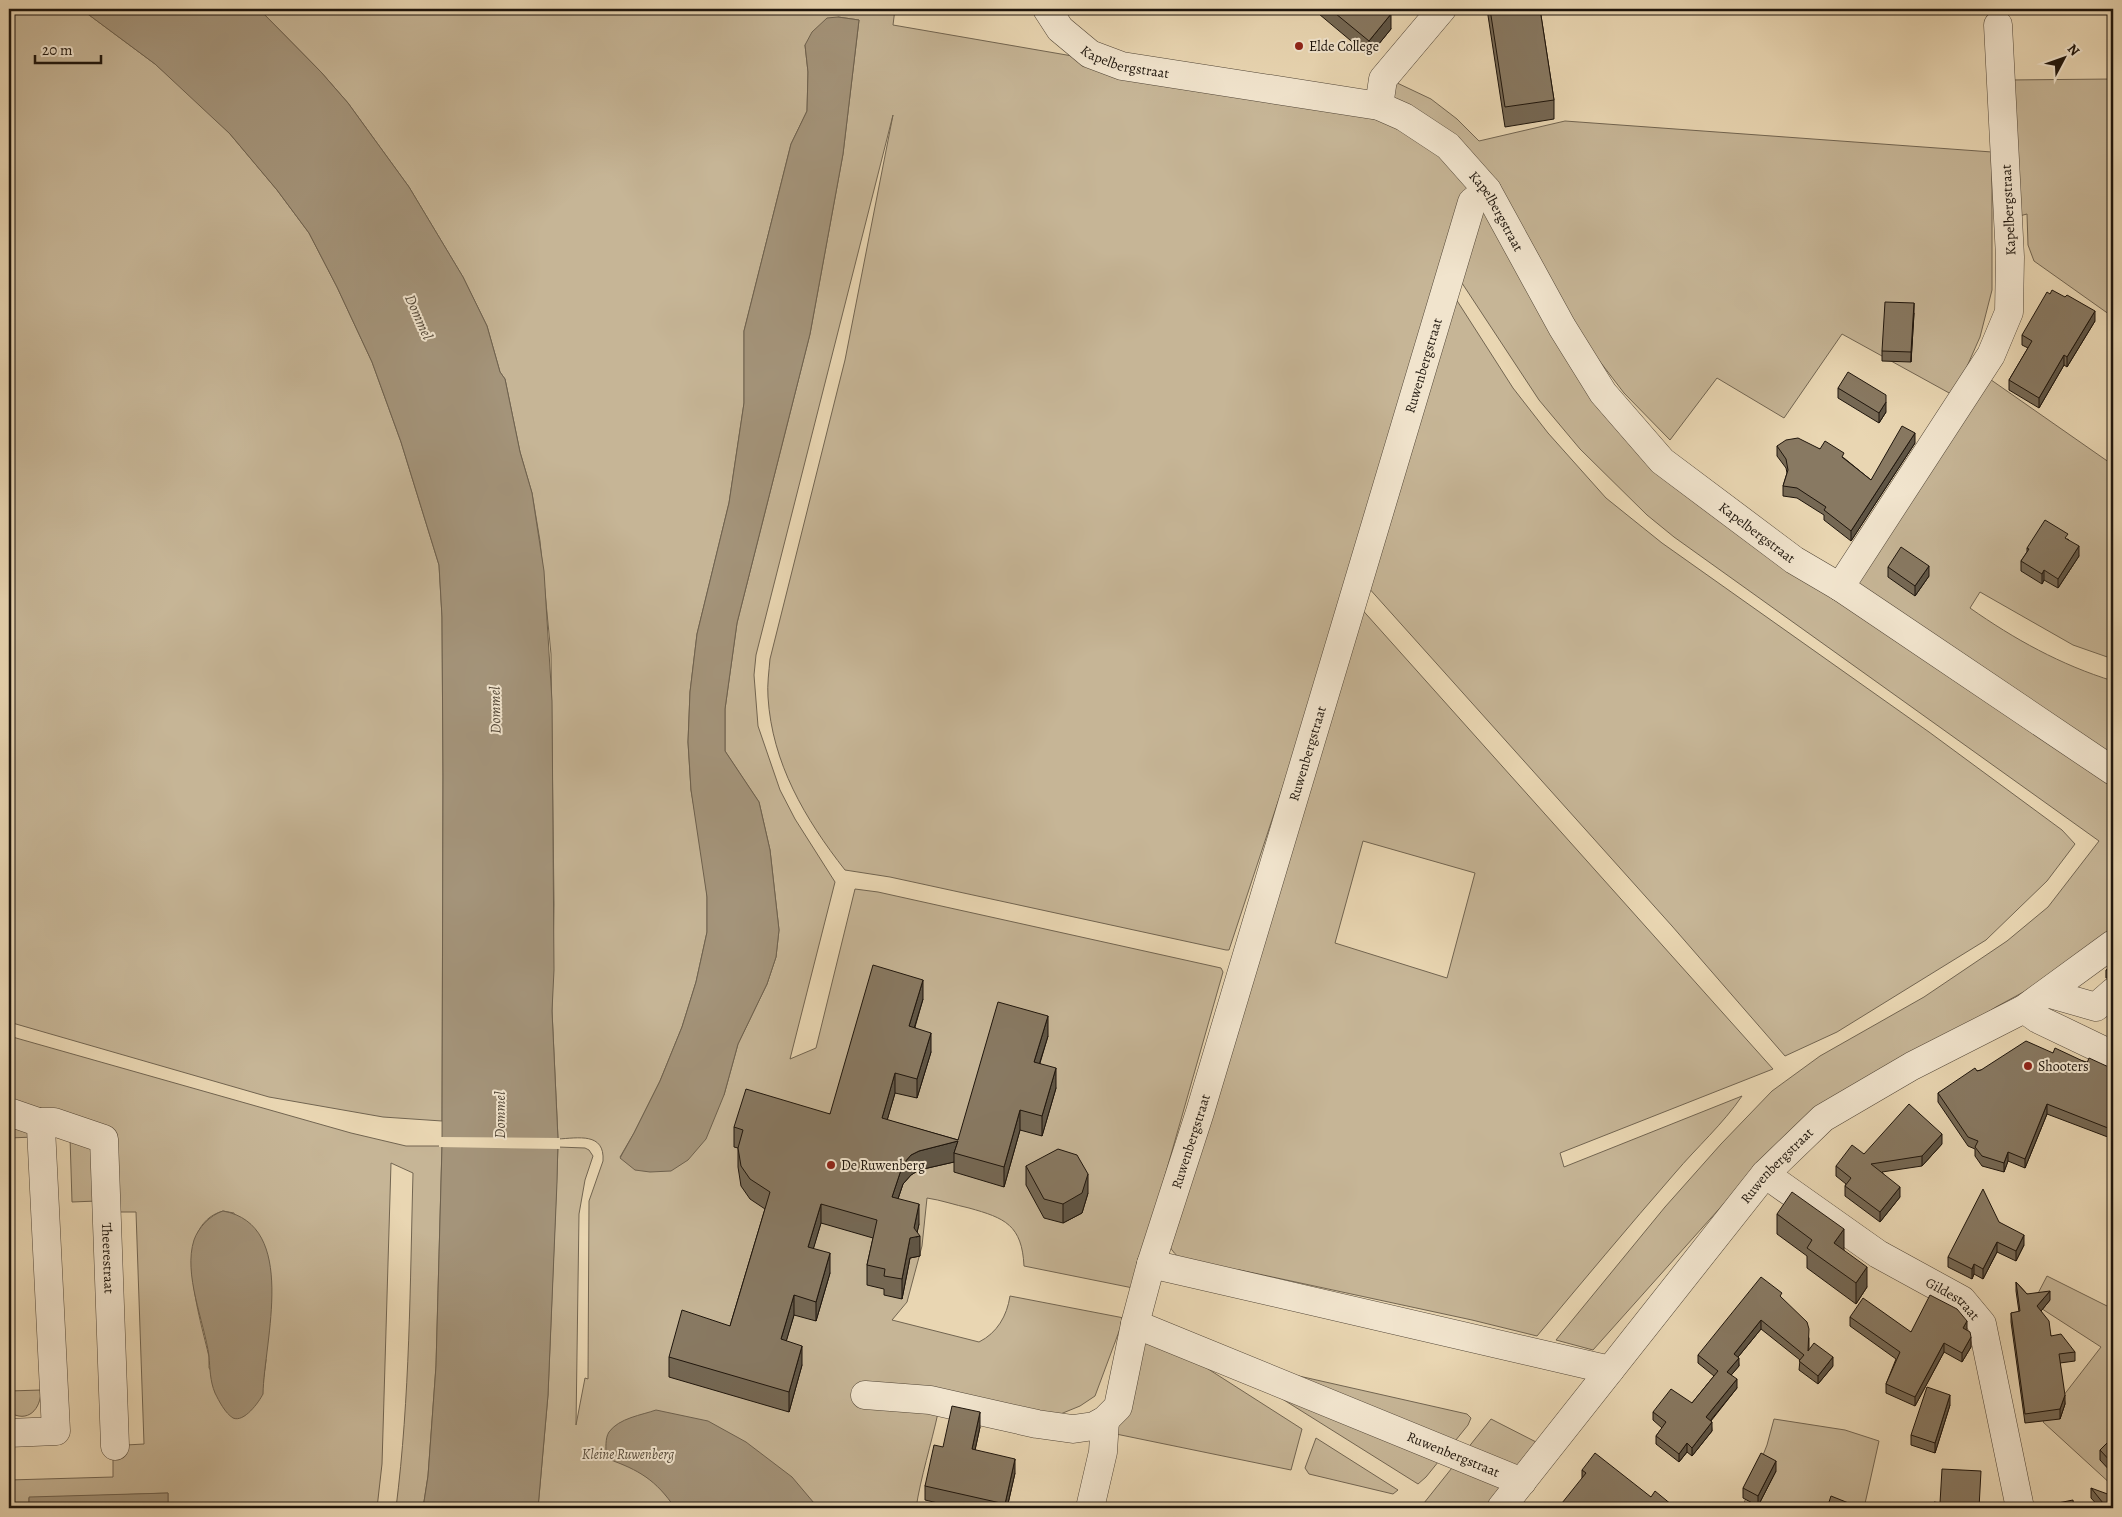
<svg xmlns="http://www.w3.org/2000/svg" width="2122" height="1517" font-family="Alegreya,serif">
<rect width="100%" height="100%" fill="#e9d6b2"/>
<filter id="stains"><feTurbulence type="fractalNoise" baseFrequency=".004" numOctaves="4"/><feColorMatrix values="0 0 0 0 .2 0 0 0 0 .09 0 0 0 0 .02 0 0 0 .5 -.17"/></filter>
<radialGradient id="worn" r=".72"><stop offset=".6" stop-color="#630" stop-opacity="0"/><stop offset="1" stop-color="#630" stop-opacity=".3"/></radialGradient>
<g fill="#c6b596" stroke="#726551" fill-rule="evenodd">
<polygon points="9,9 81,9 155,64 194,98 230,134 277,190 309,233 337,287 372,362 401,442 439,565 442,617 443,776 442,1121 383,1117 269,1097 9,1022"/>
<path d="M259 9H895L893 25 1084 58 1397 121 1480 190 1229 950H1226L890 877 845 870C805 819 772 763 768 697 767 685 769 671 770 659L845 360 893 115 756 655 754 675 758 726 780 790 795 819 835 882 790 1059 816 1048 855 889 878 892 1221 968 1223 972 1133 1288 1024 1266C1022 1225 1005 1218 969 1208 955 1205 941 1200 927 1198L922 1246 907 1302 892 1320 979 1342C997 1333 1007 1316 1010 1296L1124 1318 1095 1396 1080 1406 1058 1415 938 1413C931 1445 921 1476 916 1508H538L548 1395 558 1147 585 1148 589 1150 593 1156 585 1180 579 1214 576 1425 585 1378 588 1379 589 1201 603 1161C605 1132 578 1138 558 1139L552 1011 554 904 551 654 540 541 532 493 520 452 505 379 500 372 487 326 463 277 409 187 348 103 321 72ZM838 17 859 20 843 154 810 334 737 623 725 709V751L759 802 770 850 779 930 776 957 767 984 738 1044 724 1095 620 1157 634 1133 660 1081 682 1027 696 982 707 932V897L704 864 691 790 688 742 690 692 697 634 729 503 744 403V331L791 144 807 111 808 72 805 45Z"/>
<polygon points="2113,79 2113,317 2034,261 2028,245 2027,214 2012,218 2008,80"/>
<polygon points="1393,81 1431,99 1457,119 1479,141 1565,121 1992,152 1992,290 1980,337 1961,380 1951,394 1842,334 1784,418 1717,378 1670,440 1624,393 1588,346 1508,212 1393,107"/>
<polygon points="1485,197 1621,427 2113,780 2113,933 2051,977 1996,1007 1933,1047 1826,1102 1786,1134 1593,1350 1556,1340 1665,1207 1721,1144 1772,1091 1820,1056 1924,997 2007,941 2048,907 2099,841 1674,537 1647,515 1580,449 1539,400 1458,277"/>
<polygon points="1454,296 1513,388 1548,433 1606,498 1662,543 1929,732 2062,830 2075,844 2047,881 1986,940 1837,1032 1785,1056 1672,926 1367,586"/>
<path d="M1984 375 2113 465V659L2073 645 1980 592 1970 608C2014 639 2061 665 2113 681V760L1849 578Z"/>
<path d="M1358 605 1773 1069 1560 1153 1564 1167 1742 1096C1723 1124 1697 1147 1675 1173 1628 1227 1583 1281 1537 1336L1472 1320 1240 1270C1216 1269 1181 1270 1169 1245ZM1363 841 1475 873 1447 978 1335 943Z"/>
<path d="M9 1036 351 1133 406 1146H442L436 1366 428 1476 423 1508H396C410 1397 410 1285 413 1173L391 1163 382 1464 377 1508H152H168V1493L29 1498V1508H9V1480L113 1477V1454H126V1445L144 1444 136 1212H118L112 1132 9 1102ZM223 1211 234 1213 266 1360 263 1383 246 1414 209 1368V1357C201 1320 169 1226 223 1211Z"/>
<polygon points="9,1118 34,1137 9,1138"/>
<polygon points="70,1137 89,1147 93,1152 97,1201 72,1202"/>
<polygon points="2047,1276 2113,1309 2113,1486 2043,1422 2101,1347 2033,1303"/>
<polygon points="1145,1343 1180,1351 1302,1429 1291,1470 1116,1434 1118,1422"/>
<polygon points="1259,1367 1467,1414 1471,1418 1468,1425 1426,1477 1418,1484 1252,1380"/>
<path d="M41 1390C41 1409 28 1424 9 1412V1391Z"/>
<polygon points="1491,1419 1538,1443 1487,1508 1420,1508"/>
<polygon points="1774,1419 1845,1430 1879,1441 1864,1508 1742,1508 1767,1445"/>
<polygon points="1316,1438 1398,1490 1393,1494 1309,1474 1305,1468"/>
</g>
<g fill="#a4947a" stroke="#6e614e">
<polygon points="81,9 259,9 321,72 348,103 409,187 463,277 487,326 500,372 505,379 520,452 532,493 544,571 552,701 554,970 552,1011 558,1139 557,1182 548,1395 538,1508 423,1508 428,1476 436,1366 442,1146 443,776 442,617 439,565 401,442 372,362 337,287 309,233 277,190 230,134 155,64"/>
<polygon points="838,17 859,20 843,154 810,334 737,623 725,709 725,751 759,802 770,850 779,930 776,957 767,984 738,1044 724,1095 706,1139 688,1160 671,1171 650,1172 635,1170 620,1158 634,1133 660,1081 682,1027 696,982 707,932 707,897 691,790 688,742 690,692 697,634 729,503 744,403 744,331 791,144 807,111 808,72 805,45 812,32 827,18"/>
<path d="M223 1211C299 1225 264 1341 263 1394 259 1402 244 1423 233 1418 225 1413 219 1401 215 1393 210 1381 210 1369 209 1356 204 1321 183 1274 194 1240 198 1228 210 1215 223 1211Z"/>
<path d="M656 1410 708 1421 746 1442 792 1477 814 1503 808 1508H675C656 1480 639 1470 608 1459L606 1455C606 1449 605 1438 609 1432 619 1418 642 1415 656 1410Z"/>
<polygon points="168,1493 168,1508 29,1508 29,1497"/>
</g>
<polygon fill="#e9d6b2" points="439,1137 560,1138 560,1149 439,1147"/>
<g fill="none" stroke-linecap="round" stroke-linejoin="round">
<g stroke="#514536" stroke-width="29">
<g id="minor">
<path id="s1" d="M1047 9 1060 29 1090 54 1122 66 1379 106 1404 117 1448 146 1487 190 1562 327 1603 393 1662 461 1794 560 1840 587 2113 771"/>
<polyline points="1379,106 1383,79 1442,9"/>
<polyline points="1840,587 1991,355 2009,312 2010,257 1998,25"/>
<polyline points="2047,993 2096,1007 2113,992"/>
<polyline points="2024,1009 2038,1019 2113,1055"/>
<polyline points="9,1112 38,1122 41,1128 56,1431 9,1433"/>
<path id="s2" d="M38 1122H54L104 1139 115 1446"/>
<path id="s3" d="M1765 1174 1878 1254 1962 1300 1982 1324 2020 1508"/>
<polyline points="1151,1264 1610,1370"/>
<path id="s4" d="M1135 1324 1522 1482"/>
<path id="s5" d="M865 1395 930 1400 1037 1424 1073 1429 1094 1426 1105 1420 1118 1407 1135 1324 1151 1264 1200 1112 1472 202 1487 190"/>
<polyline points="1090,1508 1103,1452 1105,1420"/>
<path id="s6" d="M1501 1508 1765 1174 1823 1118 1912 1066 2024 1009 2113 944"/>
</g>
</g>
<use href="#minor" stroke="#f1e4cd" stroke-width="28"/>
</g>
<g fill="#756854" stroke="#1e150c">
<polygon points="1313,9 1384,9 1391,29 1369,56"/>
<polygon points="1487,9 1540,9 1554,100 1554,119 1505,127"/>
<polygon points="1914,313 1911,362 1882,361 1882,351"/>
<polygon points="2095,321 2067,367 2064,365 2039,408 2009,390 2009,380 2028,348 2022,345 2022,335"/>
<polygon points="1838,388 1886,412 1879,423 1838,398"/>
<polygon points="1915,443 1851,541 1824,520 1824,515 1797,498 1783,496 1783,486 1787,473 1786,468 1777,456 1777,446 1820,449 1844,458 1871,480"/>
<polygon points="2068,539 2079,556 2058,588 2044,580 2042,584 2021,571 2021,561 2027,552 2027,548"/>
<polygon points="1888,567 1929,576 1915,596 1888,577"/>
<polygon points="2113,965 2113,978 2106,978 2106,970"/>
<polygon points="923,999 915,1027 931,1052 917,1098 895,1093 887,1120 958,1140 1048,1036 1040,1063 1056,1088 1042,1136 1020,1130 1004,1187 954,1172 954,1162 919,1170 911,1175 903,1184 898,1199 919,1224 917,1232 920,1256 910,1258 902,1299 884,1295 884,1289 867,1285 867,1265 873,1238 821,1223 813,1249 830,1273 816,1321 794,1315 786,1341 802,1365 789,1412 669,1377 669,1357 730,1326 765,1209 750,1199 741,1186 738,1167 738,1148 734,1147 734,1127 830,1114"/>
<polygon points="2053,1053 2113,1069 2113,1139 2047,1114 2025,1168 2008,1161 2004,1172 1982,1166 1975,1156 1975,1149 1968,1146 1938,1102 1938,1093 1977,1071"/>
<polygon points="1942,1144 1922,1166 1882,1172 1900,1197 1880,1222 1845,1196 1845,1186 1846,1184 1836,1176 1836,1166 1864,1154"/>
<polygon points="1026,1166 1088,1193 1082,1213 1063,1223 1044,1218 1026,1185"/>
<polygon points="1777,1214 1844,1250 1867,1287 1856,1304 1807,1268 1807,1256 1777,1234"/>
<polygon points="1999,1222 2024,1245 2016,1261 1997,1252 1983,1279 1974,1274 1972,1279 1948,1267 1948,1257"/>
<polygon points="2016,1282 2027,1294 2050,1300 2041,1311 2051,1336 2075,1352 2075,1361 2060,1363 2065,1404 2060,1419 2025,1423 2011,1322 2011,1313 2019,1312 2016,1291"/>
<polygon points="1782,1298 1809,1338 1809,1350 1833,1366 1818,1384 1799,1370 1800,1360 1761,1329 1738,1357 1739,1366 1731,1375 1737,1388 1711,1421 1712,1431 1692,1456 1687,1452 1679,1462 1656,1444 1656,1436 1662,1428 1653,1420 1653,1412 1692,1403 1714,1376 1698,1363 1698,1355"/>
<polygon points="1850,1317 1911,1332 1967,1331 1971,1347 1962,1362 1944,1352 1915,1406 1886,1393 1886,1384 1896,1359 1850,1326"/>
<polygon points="1950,1405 1935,1453 1911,1445 1911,1435"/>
<polygon points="980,1427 975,1450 1015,1473 1007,1508 959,1508 925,1500 925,1486 943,1447"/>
<polygon points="2113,1437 2113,1474 2100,1460 2100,1450"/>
<polygon points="1582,1470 1651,1497 1672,1508 1583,1478 1582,1478"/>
<polygon points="1776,1471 1758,1506 1743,1498 1743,1488"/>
<polygon points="2091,1488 2113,1508 2100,1508 2091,1498"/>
</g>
<g fill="#5f5545" stroke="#1e150c">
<polygon points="1391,14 1391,29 1369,56 1369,41"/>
<polygon points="1914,303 1914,313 1911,362 1911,352"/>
<polygon points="2095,311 2095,321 2067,367 2067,357"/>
<polygon points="2064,355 2064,365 2039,408 2039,398"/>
<polygon points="1886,402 1886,412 1879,423 1879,413"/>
<polygon points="1915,433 1915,443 1851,541 1851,531"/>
<polygon points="2079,546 2079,556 2058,588 2058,579"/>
<polygon points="1929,566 1929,576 1915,596 1915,586"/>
<polygon points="2044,570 2044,580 2042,584 2042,574"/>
<polygon points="923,980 923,999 909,1045 909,1026"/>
<polygon points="1048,1016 1048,1036 1034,1081 1034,1062"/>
<polygon points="931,1033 931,1052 917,1098 917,1079"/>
<polygon points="1056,1068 1056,1088 1042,1136 1042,1116"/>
<polygon points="895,1073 895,1093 882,1138 882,1118"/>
<polygon points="2047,1104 2047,1114 2025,1168 2025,1159"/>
<polygon points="1020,1110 1020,1130 1004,1187 1004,1167"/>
<polygon points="1942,1134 1942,1144 1922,1166 1922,1156"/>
<polygon points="958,1141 954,1153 954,1162 919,1170 911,1175 903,1184 892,1216 892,1197 903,1164 911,1155 919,1151"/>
<polygon points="2008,1152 2008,1161 2004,1172 2004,1163"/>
<polygon points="1088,1174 1088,1193 1082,1213 1063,1223 1063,1204"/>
<polygon points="1900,1187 1900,1197 1880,1222 1880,1212"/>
<polygon points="821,1204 821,1223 808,1267 808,1247"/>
<polygon points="919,1204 919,1224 916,1237 920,1236 920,1256 910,1258 902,1299 902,1279 910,1238 914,1228"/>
<polygon points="1844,1229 1844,1250 1834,1263 1834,1243"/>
<polygon points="2024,1235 2024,1245 2016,1261 2016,1251"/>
<polygon points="1997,1242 1997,1252 1983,1279 1983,1269"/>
<polygon points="830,1253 830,1273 816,1321 816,1302"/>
<polygon points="1974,1264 1974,1274 1972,1279 1972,1269"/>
<polygon points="1867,1267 1867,1287 1856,1304 1856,1283"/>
<polygon points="2050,1291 2050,1300 2037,1316 2037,1306"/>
<polygon points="794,1295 794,1315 781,1359 781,1339"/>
<polygon points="1761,1320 1761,1329 1734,1362 1734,1354"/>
<polygon points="1967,1321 1967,1330 1963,1338 1963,1328"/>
<polygon points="1971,1337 1971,1347 1962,1362 1962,1353"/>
<polygon points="1944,1343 1944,1352 1915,1406 1915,1397"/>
<polygon points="802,1346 802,1365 789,1412 789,1392"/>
<polygon points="1833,1357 1833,1366 1818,1384 1818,1376"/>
<polygon points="1739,1358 1739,1366 1727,1380 1727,1372"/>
<polygon points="1737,1379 1737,1388 1706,1426 1706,1417"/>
<polygon points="1950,1395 1950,1405 1935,1453 1935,1443"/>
<polygon points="2065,1395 2065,1404 2060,1419 2060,1409"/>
<polygon points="980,1412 980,1427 972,1464 972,1449"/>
<polygon points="1712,1422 1712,1431 1692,1456 1692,1448"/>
<polygon points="1687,1443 1687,1452 1679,1462 1679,1454"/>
<polygon points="1015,1459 1015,1473 1007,1508 1005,1508 1005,1504"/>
<polygon points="1776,1461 1776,1471 1758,1506 1758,1496"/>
</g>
<g fill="#887962" stroke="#1e150c">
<polygon points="1330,9 1384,9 1391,14 1369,41"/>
<polygon points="1490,9 1540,9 1554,100 1505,107"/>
<polygon points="2052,290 2065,297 2067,295 2095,311 2067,357 2064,355 2039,398 2009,380 2032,341 2022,335 2047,292 2050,294"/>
<polygon points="1885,302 1914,303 1911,352 1882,351"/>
<polygon points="1848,372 1886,395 1886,402 1879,413 1838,388"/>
<polygon points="1902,426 1915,433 1851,531 1824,510 1826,507 1797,488 1783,486 1788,470 1786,459 1777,446 1786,440 1798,438 1820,449 1825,441 1844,453 1842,457 1871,480"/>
<polygon points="2045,520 2068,534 2065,538 2079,546 2058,579 2044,570 2042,574 2021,561 2029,549 2027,548"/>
<polygon points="1901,547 1929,566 1915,586 1888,567"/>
<polygon points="873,965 923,980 909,1026 931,1033 917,1079 895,1073 882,1118 958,1140 998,1002 1048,1016 1034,1062 1056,1068 1042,1116 1020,1110 1004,1167 954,1153 958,1141 919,1151 911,1155 903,1164 892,1197 919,1204 914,1228 920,1236 910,1238 902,1279 884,1276 885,1269 867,1265 877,1220 821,1204 808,1247 830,1253 816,1302 794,1295 781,1339 802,1346 789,1392 669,1357 682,1310 730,1326 770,1192 750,1179 741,1166 738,1148 743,1130 734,1127 746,1089 830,1114"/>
<polygon points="2113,965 2113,969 2106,970"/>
<polygon points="2026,1041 2053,1053 2055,1048 2087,1063 2089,1058 2113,1069 2113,1130 2047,1104 2025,1159 2008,1152 2004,1163 1982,1156 1975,1147 1978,1141 1968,1137 1938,1093 1975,1068 1977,1071 1981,1070"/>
<polygon points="1909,1104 1942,1134 1922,1156 1871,1164 1900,1187 1880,1212 1845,1186 1851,1178 1836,1166 1852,1145 1864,1154"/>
<polygon points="1058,1149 1077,1155 1088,1174 1082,1193 1063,1204 1044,1199 1026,1166"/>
<polygon points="1983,1189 1999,1222 2024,1235 2016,1251 1997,1242 1983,1269 1974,1264 1972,1269 1948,1257"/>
<polygon points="1792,1192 1844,1229 1834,1243 1867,1267 1856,1283 1807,1248 1812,1240 1777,1214"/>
<polygon points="1761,1277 1782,1293 1780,1296 1807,1322 1809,1329 1808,1351 1814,1343 1833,1357 1818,1376 1799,1361 1804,1355 1761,1320 1734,1354 1739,1358 1727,1372 1737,1379 1706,1417 1712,1422 1692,1448 1687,1443 1679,1454 1656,1436 1666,1422 1653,1412 1671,1389 1692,1403 1718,1371 1698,1355"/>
<polygon points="2016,1282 2027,1294 2050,1291 2037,1306 2049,1321 2051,1336 2061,1334 2075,1352 2059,1354 2065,1395 2060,1409 2025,1414 2011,1313 2020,1311"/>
<polygon points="1930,1295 1957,1309 1967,1321 1963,1328 1970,1332 1971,1337 1962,1353 1944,1343 1915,1397 1886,1384 1900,1352 1850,1317 1863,1298 1911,1332"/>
<polygon points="1927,1387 1950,1395 1935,1443 1911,1435"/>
<polygon points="952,1406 980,1412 972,1449 1015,1459 1005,1504 925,1486 934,1445 943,1447"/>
<polygon points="2113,1437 2113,1464 2100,1450"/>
<polygon points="1595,1453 1651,1497 1655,1491 1672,1505 1669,1508 1558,1508 1586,1473 1582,1470"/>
<polygon points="1761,1453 1776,1461 1758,1496 1743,1488"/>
<polygon points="1942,1469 1981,1471 1979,1508 1933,1508 1934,1502 1940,1503"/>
<polygon points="2091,1488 2113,1496 2113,1508 2107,1508"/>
<polygon points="1831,1496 1861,1508 1827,1508"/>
<polygon points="2073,1500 2074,1508 2049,1508 2048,1505"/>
</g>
<g fill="#8f2418" stroke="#f1e4cd" stroke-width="2">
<circle cx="1299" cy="46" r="5"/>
<circle cx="2028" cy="1066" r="5"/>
<circle cx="831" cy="1165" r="5"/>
</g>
<g text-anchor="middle" stroke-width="4" stroke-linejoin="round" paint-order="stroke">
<g font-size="14" fill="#1e150c" stroke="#f1e4cd" text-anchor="start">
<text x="1309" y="51">Elde College</text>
<text x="2038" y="1071">Shooters</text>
<text x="841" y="1170">De Ruwenberg</text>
</g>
<g font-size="14" fill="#1e150c" stroke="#f1e4cd">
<text dy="5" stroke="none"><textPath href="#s1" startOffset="99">Kapelbergstraat</textPath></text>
<text transform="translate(2008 210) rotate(-93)" y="5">Kapelbergstraat</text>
<text dy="5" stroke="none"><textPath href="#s1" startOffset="519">Kapelbergstraat</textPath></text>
<text dy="5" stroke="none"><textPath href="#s5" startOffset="1349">Ruwenbergstraat</textPath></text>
<text dy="5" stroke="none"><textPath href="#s1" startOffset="939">Kapelbergstraat</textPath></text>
<text dy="5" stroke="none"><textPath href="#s5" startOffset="944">Ruwenbergstraat</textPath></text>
<text dy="5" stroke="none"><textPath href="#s5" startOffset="539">Ruwenbergstraat</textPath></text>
<text dy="5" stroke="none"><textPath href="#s6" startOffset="440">Ruwenbergstraat</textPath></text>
<text dy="5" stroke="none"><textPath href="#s2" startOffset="188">Theerestraat</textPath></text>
<text dy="5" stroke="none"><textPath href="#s3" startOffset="226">Gildestraat</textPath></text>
<text dy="5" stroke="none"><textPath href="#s4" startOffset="344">Ruwenbergstraat</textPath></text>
</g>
<g font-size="14" font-style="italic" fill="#594d3c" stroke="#f1e4cd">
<text x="628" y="1459">Kleine Ruwenberg</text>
</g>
<g font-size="15" font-style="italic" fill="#544838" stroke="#f1e4cd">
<text transform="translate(419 317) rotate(66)" y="5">Dommel</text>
<text transform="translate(495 710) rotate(-91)" y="5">Dommel</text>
<text transform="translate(500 1115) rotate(-90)" y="5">Dommel</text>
</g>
</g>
<rect width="2122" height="1517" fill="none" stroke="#e9d6b2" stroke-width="30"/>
<rect x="10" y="10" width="2102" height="1497" fill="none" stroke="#1e150c" stroke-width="2.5"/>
<rect x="15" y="15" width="2092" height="1487" fill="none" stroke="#1e150c"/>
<g transform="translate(2064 58) rotate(49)" stroke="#f1e4cd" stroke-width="4" paint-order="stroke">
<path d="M0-4L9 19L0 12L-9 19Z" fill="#1e150c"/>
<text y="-8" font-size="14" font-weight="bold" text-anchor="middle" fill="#1e150c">N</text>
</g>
<path d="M35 55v8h66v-8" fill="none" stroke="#1e150c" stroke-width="2.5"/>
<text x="42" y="55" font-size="15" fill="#1e150c" stroke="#f1e4cd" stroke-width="4" paint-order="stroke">20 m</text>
<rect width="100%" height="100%" filter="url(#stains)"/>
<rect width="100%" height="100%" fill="url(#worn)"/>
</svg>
